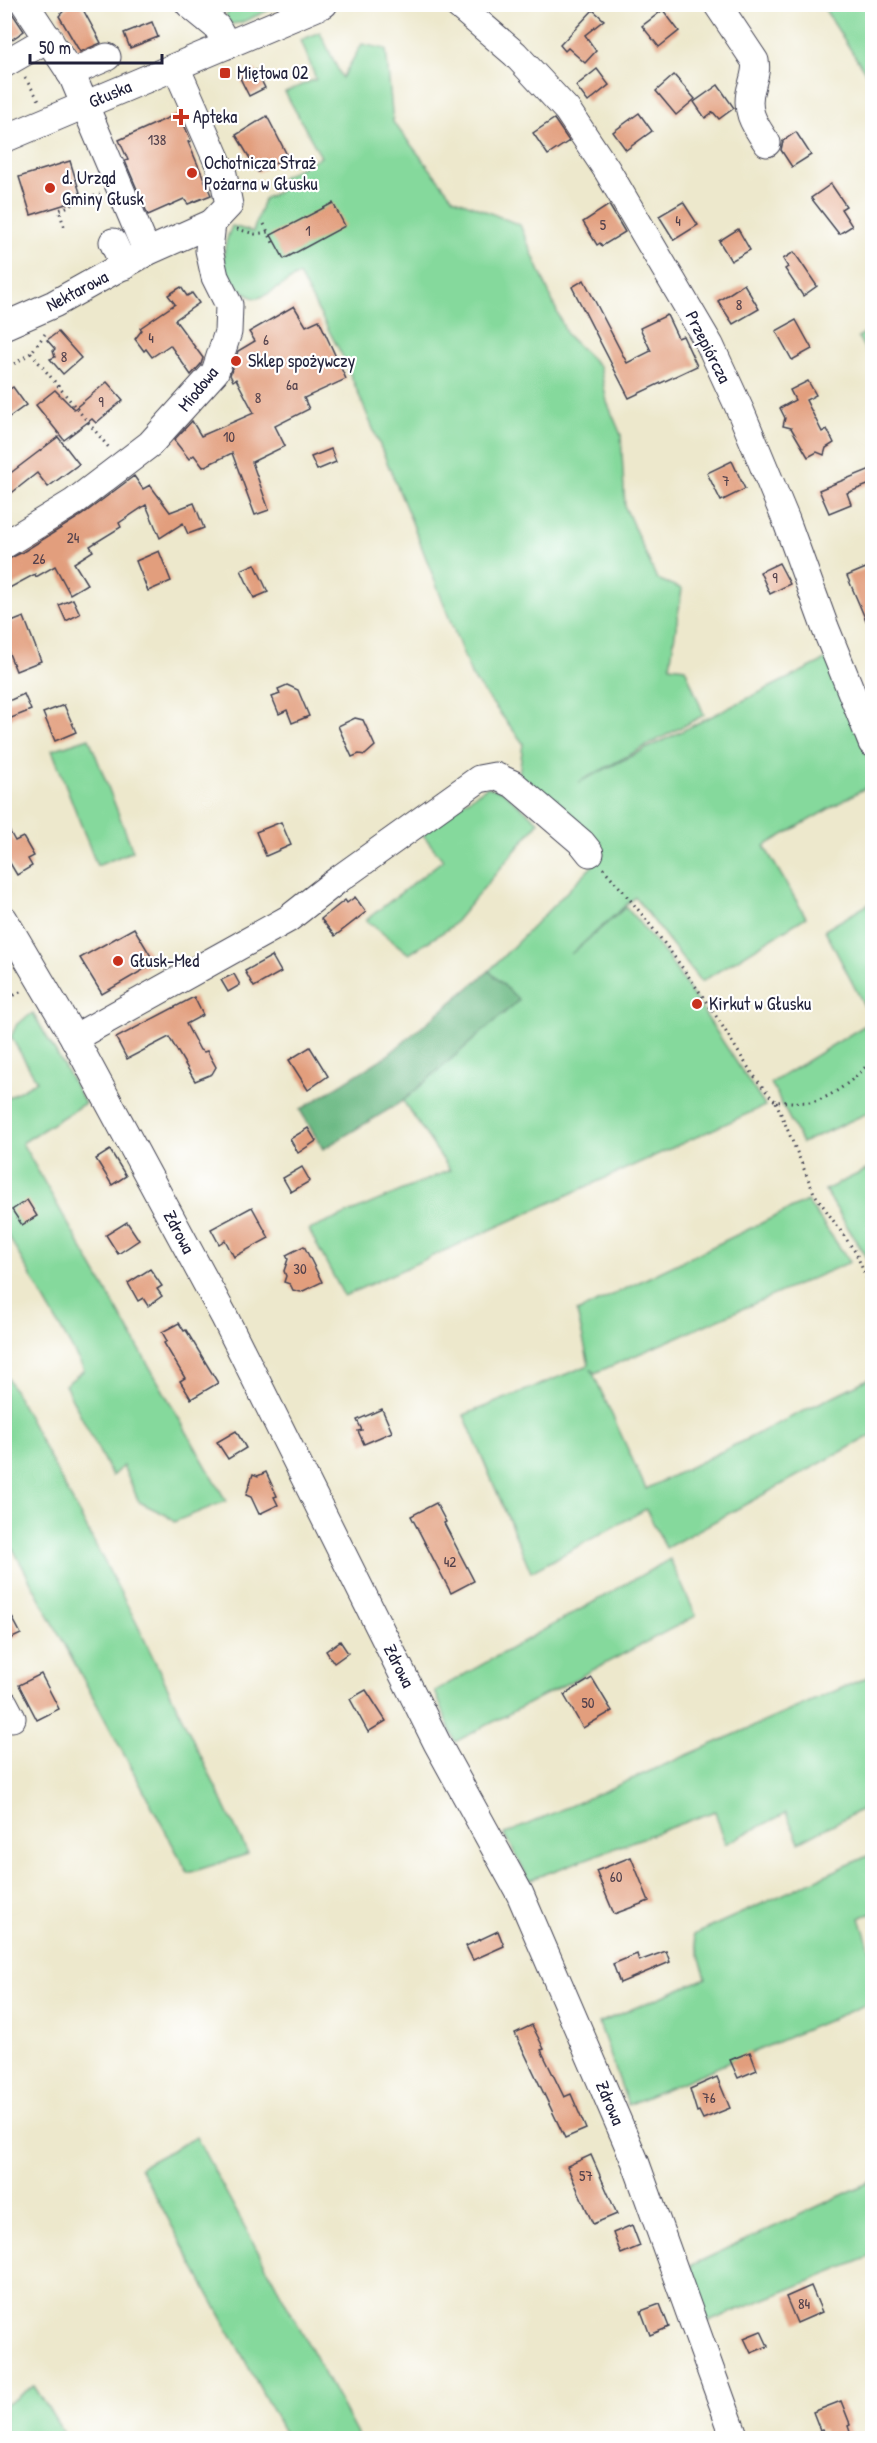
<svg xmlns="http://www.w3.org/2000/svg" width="877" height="2443" font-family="'Patrick Hand',sans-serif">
<rect width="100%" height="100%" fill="#fff"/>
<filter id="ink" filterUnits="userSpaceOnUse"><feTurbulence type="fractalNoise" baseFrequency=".0167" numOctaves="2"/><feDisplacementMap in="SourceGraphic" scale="12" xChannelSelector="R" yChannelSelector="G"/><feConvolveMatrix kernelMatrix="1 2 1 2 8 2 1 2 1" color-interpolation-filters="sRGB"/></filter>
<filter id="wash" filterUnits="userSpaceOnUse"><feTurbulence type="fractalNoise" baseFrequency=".008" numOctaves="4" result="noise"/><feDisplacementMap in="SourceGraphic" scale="24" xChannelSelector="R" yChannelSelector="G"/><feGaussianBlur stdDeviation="1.35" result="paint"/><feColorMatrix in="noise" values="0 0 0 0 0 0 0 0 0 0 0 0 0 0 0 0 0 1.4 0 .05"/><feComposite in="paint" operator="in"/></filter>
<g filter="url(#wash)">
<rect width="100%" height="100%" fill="#ede8cc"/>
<g fill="#85d99c" stroke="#547e6c" stroke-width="1.5">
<polygon points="233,5 269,5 272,9 240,23 231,24 225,17"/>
<polygon points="822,5 872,5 872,83"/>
<path d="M320 32 342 78 362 44 386 49 393 122 453 198 520 225 567 335 600 367 607 402 621 435 625 507 657 579 682 589 670 666 685 668 704 715 579 782 829 658 872 769V784L764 846 806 917 701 982 635 897 571 954 626 907 667 956 765 1106 344 1296 309 1230 450 1170 403 1101 519 1000 489 971 603 855 519 775 523 743 472 677 412 522 343 357 299 275C288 280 269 296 257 298 251 299 246 293 241 289 219 271 221 250 232 226L253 232 264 199 280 191 278 183 284 176 321 157 285 92 316 79 301 40Z"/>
<polygon points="872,328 872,362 858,337"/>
<polygon points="89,738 133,851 97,866 52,750"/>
<polygon points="487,787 502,791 539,822 451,927 409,954 366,920 443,860 420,831"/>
<polygon points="872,902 872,1111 802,1143 771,1083 872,1021 825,930"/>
<polygon points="33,1013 85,1103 22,1143 226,1501 174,1522 166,1515 139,1502 123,1466 112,1476 65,1385 84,1370 5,1230 4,1100 37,1081 11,1037 17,1024"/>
<polygon points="872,1167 872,1267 825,1190"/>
<polygon points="807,1201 850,1262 595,1373 591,1369 646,1489 872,1377 872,1435 666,1548 646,1509 531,1572 464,1415 589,1365 577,1312"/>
<polygon points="4,1371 136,1622 248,1854 188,1873 5,1534"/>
<polygon points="670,1559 696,1616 455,1742 435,1691"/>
<polygon points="872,1675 872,1804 799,1842 786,1813 725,1844 715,1811 529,1880 505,1834"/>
<polygon points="872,1854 872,1912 860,1918 872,1956 872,2002 628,2105 599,2023 706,1978 693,1935"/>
<polygon points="196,2137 359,2438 287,2438 140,2167"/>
<polygon points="872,2181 872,2256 708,2322 690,2266"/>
<polygon points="34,2386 67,2438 5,2438 5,2405"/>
</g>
<polygon fill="#6cb984" stroke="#476e60" stroke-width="1.5" points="489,971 519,1000 403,1101 323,1149 300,1110 388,1055"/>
<g id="blocks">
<g fill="#e29e7d">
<polygon points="4,4 9,4 12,13 24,31 4,45"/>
<polygon points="70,4 80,4 101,43 80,52 59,16"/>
<polygon points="593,10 604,20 585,35 596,51 585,63 568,48 565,51 560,45"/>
<polygon points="663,10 679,31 659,47 642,26"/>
<polygon points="152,22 158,37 130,48 124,33"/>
<polygon points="597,69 609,85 588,102 576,86"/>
<polygon points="256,70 265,88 249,96 240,78"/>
<polygon points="674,75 695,99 676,115 656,91"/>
<polygon points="718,85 734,108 719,119 713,112 705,118 694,102"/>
<polygon points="179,113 191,141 188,142 211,195 188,204 184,199 148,215 125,161 128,160 119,140"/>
<polygon points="639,113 652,131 626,150 613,132"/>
<polygon points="267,116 288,157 258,172 236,135"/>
<polygon points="554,119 569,141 548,155 533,133"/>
<polygon points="796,132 811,155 792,167 781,150 783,141"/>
<polygon points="70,161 82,199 31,215 19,177"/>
<polygon points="831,184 846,206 841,209 852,226 839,234 811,198"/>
<polygon points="683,202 698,225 674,240 659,216"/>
<polygon points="333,203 345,226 284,259 271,235"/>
<polygon points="609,205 625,232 602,246 600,243 597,245 583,222"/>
<polygon points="738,229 750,250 731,261 719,241"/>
<polygon points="794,252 817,286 803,296 785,269 788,267 783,259"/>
<polygon points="584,280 627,363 651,351 640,328 667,315 678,338 683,336 697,366 629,398 572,287"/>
<polygon points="744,284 759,309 733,324 718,301"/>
<polygon points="181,287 187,296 192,293 199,303 175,320 203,358 201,364 191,375 170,345 152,357 146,349 144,351 135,339 142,330 140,328 175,304 168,295"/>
<polygon points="294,306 306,326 319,320 346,379 304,398 309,409 275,426 285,446 252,462 269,510 255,515 232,453 203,467 194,455 189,459 174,440 192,421 201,436 254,413 236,379 233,381 230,375 238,351 255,341 249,332"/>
<polygon points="796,320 812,349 792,360 776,331"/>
<polygon points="58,332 81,358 63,374 50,359 55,357 53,351 55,349 47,340"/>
<polygon points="808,381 816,395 806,400 822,432 827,429 834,443 826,448 824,455 817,452 808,457 791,428 783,426 785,418 780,408 795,400 790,390"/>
<polygon points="107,382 123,400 96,423 92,419 64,440 36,405 55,390 74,409"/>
<polygon points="13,387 26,405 4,421 4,393"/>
<polygon points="58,437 79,464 48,487 37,473 4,499 4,478"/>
<polygon points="331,449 336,462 317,470 311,457"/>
<polygon points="732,461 745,489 721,501 707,473"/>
<polygon points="873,468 873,483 847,493 851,504 829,513 819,490"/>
<polygon points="134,476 143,489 150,485 170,512 194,503 204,528 188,534 183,523 160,538 146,505 119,523 121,527 90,546 93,551 74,563 87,584 70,594 55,566 36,577 35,574 4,591 4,561 23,552 82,515"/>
<polygon points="159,551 171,581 148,591 136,561"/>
<polygon points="779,563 790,584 770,594 760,572"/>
<polygon points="255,564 268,592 254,598 241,570"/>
<polygon points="873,565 873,632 871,632 847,576"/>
<polygon points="73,599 80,614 66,621 59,605"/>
<polygon points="24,617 41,661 16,671 4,641 4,625"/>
<polygon points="287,685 298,690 309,716 292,723 287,710 279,714 272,697 280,694 278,689"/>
<polygon points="24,694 31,710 4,721 4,703"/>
<polygon points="64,705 76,732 55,741 43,713"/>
<polygon points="355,718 363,720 375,746 365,755 359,754 352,757 338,726"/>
<polygon points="4,821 15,841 23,837 34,856 28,859 32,866 17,875 4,853"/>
<polygon points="281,822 291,845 266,856 256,832"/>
<polygon points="355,897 366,912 335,936 321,919 345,900 347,903"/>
<polygon points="134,928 155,963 102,994 80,958"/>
<polygon points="272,956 281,972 254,987 245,971"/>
<polygon points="234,974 240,985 228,992 221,980"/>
<polygon points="194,997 203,1015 186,1024 200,1050 204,1052 207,1051 216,1067 212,1074 195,1081 169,1037 127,1059 116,1038"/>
<polygon points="310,1047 328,1076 308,1090 289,1060"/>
<polygon points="308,1128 316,1141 298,1153 290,1139"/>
<polygon points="110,1150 126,1176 112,1185 96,1159"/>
<polygon points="302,1167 310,1181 291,1192 283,1178"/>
<polygon points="27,1200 37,1216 22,1225 12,1210"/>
<polygon points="252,1207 269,1238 234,1257 225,1240 219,1244 211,1229"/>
<polygon points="127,1222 139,1240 118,1254 106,1235"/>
<polygon points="304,1246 322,1282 301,1292 293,1290 290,1284 284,1282 286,1276 284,1271 288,1259 286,1255"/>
<polygon points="150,1269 162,1286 157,1289 162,1296 148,1306 143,1298 138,1301 128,1283"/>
<polygon points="179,1323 184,1331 186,1330 218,1383 191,1399 180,1381 185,1378 164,1343 167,1341 162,1332"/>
<polygon points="382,1409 392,1432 364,1444 358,1431 362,1430 357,1420"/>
<polygon points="236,1431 246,1448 228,1459 217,1442"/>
<polygon points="266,1472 277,1496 274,1497 278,1505 259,1514 251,1497 246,1495 253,1474 258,1476"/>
<polygon points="436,1503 446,1522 444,1523 474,1581 451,1593 411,1516"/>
<polygon points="4,1602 21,1634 4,1642"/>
<polygon points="340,1641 348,1653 334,1663 326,1651"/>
<polygon points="41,1674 59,1709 37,1720 19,1685"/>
<polygon points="592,1678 612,1711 583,1728 564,1695"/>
<polygon points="366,1690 386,1721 368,1732 350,1699"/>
<polygon points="631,1857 649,1901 614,1914 596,1871"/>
<polygon points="498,1931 504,1946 473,1960 466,1946"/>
<polygon points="666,1951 670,1962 620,1983 613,1964 637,1954 639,1961"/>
<polygon points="532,2025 544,2049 541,2050 564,2097 571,2094 586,2129 565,2138 515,2033"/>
<polygon points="750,2052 757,2070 738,2078 730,2060"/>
<polygon points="717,2077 730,2108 703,2119 699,2111 697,2112 690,2089"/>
<polygon points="591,2155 617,2214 593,2224 567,2166"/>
<polygon points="632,2225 640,2246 621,2254 613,2233"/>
<polygon points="811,2286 822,2312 797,2323 786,2297"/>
<polygon points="660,2304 669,2327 650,2335 641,2311"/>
<polygon points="761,2331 768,2346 751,2353 744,2338"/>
<polygon points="841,2401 850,2424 848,2425 851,2434 839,2439 832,2439 830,2432 825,2434 823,2429 820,2430 813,2412"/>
</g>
</g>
</g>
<g filter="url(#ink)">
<use href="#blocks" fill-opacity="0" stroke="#404051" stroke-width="1.5"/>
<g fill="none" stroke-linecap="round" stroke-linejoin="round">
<g stroke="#404051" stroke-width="29">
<g id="minor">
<polyline points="25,4 72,75 147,252"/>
<polyline points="189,4 217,27 227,45"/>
<polyline points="457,4 515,54 567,110 607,170 710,345 741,412 786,520 825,627 872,743"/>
<path d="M717 4 755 61C757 70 754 76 752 85 744 109 753 123 767 143"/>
<polyline points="4,64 49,38"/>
<polyline points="176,67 223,174 229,205 212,223"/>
<polyline points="70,73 107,57"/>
<polyline points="4,139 324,4"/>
<polyline points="113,242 124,266"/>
<polyline points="4,326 54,304 147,252 212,223 209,250 215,277 229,305 228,332 215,372 150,444 74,502 4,545"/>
<polyline points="4,919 74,1038 224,1316 437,1743 520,1894 635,2161 735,2438"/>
<polyline points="74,1038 288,919 339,879 479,779 495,776 513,784 582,843 590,853"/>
<polyline points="4,1703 12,1718"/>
</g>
</g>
<g stroke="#404051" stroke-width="3" stroke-dasharray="1.5 4.5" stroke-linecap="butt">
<polyline points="25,78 39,100"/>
<polyline points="264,224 268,232"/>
<polyline points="64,226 59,210 100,194"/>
<polyline points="237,229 255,234 268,232 274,245 276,244"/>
<polyline points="31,353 110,449"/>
<polyline points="4,370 31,353 45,334"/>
<path d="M603 868C642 912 677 959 710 1007 732 1039 749 1075 776 1102 787 1101 799 1103 810 1102 832 1099 858 1076 872 1060"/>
<polyline points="4,992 11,997 22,991"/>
<polyline points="776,1102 814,1193 856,1253 872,1292"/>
</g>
<use href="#minor" stroke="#fff" stroke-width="27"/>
</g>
</g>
<g fill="#c8321e" stroke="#fff" stroke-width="2">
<rect x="219" y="67" width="12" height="12" rx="3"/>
<path d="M178 108h6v6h6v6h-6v6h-6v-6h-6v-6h6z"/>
<circle cx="192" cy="173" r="6"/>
<circle cx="50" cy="188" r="6"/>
<circle cx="236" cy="361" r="6"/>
<circle cx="118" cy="961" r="6"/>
<circle cx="697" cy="1004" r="6"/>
</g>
<g text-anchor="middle" stroke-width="4.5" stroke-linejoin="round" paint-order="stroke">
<g font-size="15" fill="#52414c">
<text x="157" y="145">138</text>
<text x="678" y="226">4</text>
<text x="603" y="230">5</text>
<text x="308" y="236">1</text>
<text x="739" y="310">8</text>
<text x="151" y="343">4</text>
<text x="266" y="345">6</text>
<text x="64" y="362">8</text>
<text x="292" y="390">6a</text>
<text x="258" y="403">8</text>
<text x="101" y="407">9</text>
<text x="229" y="442">10</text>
<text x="726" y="486">7</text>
<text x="73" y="543">24</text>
<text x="39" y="564">26</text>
<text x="775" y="583">9</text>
<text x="300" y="1274">30</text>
<text x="450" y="1567">42</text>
<text x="588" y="1708">50</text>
<text x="616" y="1882">60</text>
<text x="709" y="2103">76</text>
<text x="586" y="2181">57</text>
<text x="804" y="2309">84</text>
</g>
<g font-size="18" fill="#22223b" stroke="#fff" text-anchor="start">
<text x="237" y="79">Miętowa 02</text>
<text x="193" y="123">Apteka</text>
<text x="204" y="169">Ochotnicza Straż<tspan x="204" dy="21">Pożarna w Głusku</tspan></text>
<text x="62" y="184">d. Urząd<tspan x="62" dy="21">Gminy Głusk</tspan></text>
<text x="248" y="367">Sklep spożywczy</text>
<text x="130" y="967">Głusk-Med</text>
<text x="709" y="1010">Kirkut w Głusku</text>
</g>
<g font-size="18" fill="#22223b" stroke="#fff">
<text transform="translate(110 94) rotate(-23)" y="6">Głuska</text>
<text transform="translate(77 291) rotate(-28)" y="6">Nektarowa</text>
<text transform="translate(708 347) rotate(63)" y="6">Przepiórcza</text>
<text transform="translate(198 389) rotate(-51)" y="6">Miodowa</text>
<text transform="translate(179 1232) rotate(62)" y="6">Zdrowa</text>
<text transform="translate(399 1666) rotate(63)" y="6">Zdrowa</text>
<text transform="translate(610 2103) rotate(67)" y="6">Zdrowa</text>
</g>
</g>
<rect width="877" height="2443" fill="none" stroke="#fff" stroke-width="24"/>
<path d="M30 54v9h132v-9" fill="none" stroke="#22223b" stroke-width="3"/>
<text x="39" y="54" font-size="18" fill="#22223b" stroke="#ffffff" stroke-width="4.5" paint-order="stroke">50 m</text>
</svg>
